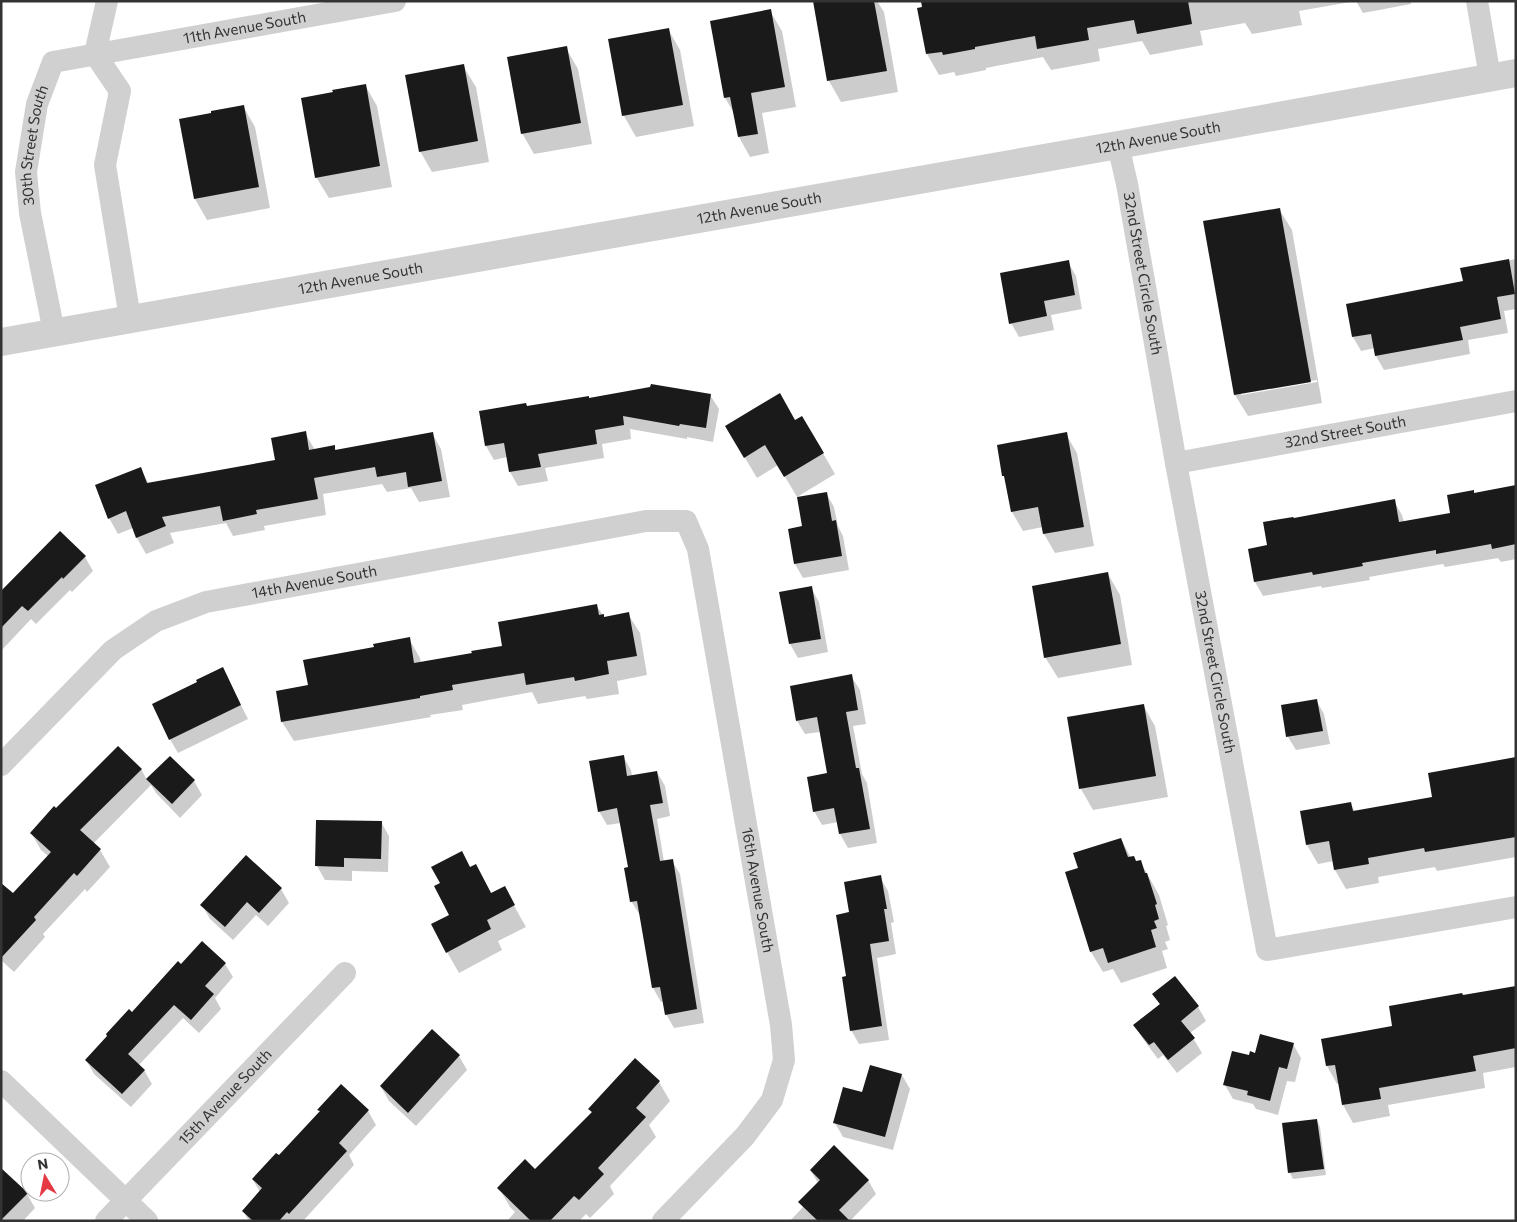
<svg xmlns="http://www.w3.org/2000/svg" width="1517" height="1222" font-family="Commissioner,sans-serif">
<rect width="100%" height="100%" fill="#fff"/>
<g fill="#0003" fill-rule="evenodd">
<polygon points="877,1 884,12 898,92 841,102 829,81 814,2"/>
<polygon points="922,1 1411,1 1411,4 1363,13 1356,1 1299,11 1302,25 1252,34 1245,23 1200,31 1203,45 1150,55 1142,41 1098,49 1100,61 1051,70 1043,57 986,68 986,70 956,76 954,72 939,75 927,54 919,9 923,8"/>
<polygon points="770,11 782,31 796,107 762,113 769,153 750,157 739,137 734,113 725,98"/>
<polygon points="668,29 680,50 694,126 636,137 624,116"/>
<polygon points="566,48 578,69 592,144 534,154 522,133"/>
<polygon points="463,66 476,87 489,162 432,172 420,151"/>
<polygon points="365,85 377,106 392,187 329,198 316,177"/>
<polygon points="243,106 255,127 270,208 207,220 195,199 181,120"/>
<path d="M1279 209 1292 230 1322 403 1248 416 1235 395 1205 222ZM1317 380V382L1241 395V393Z"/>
<polygon points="1516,259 1516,309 1504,311 1508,333 1468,340 1470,354 1384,370 1376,356 1375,348 1361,351 1353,337 1464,282 1462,269"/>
<polygon points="1068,262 1076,276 1082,309 1051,315 1054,330 1019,337 1011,323"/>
<polygon points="710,395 719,409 713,442 687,437 687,439 630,429 631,439 602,444 604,458 545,468 548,481 518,486 510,472 507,457 494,460 486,446 480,412 589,399"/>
<polygon points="802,417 835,474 797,497 778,465 757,478 726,426 795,422"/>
<polygon points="305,433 315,450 334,447 337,451 432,433 441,449 450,497 419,502 411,488 387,492 382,484 323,494 326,515 264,526 265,530 233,536 226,523 170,533 174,543 146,554 137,538 133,528 118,534 109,518 140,468 149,484 276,461"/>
<polygon points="1066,434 1077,453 1094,546 1055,553 1044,534 1043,527 1023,531 1012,512 998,446"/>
<polygon points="1516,491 1516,559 1501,562 1498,558 1445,567 1443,564 1369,577 1370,580 1322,588 1321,586 1263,596 1255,582 1249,550 1269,546 1293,519 1394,501 1402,515 1404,522 1452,514 1474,494"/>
<polygon points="826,493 834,507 838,526 843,536 849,570 803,578 795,564 804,527"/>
<polygon points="85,557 93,571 72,592 70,590 36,624 31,619 1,651 1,593"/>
<polygon points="1108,574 1120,595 1132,665 1058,678 1045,657"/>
<polygon points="811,588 819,602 828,652 798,658 790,644"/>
<polygon points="596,605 605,618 628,614 640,633 647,675 617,681 619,694 587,699 585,696 538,704 532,692 462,705 463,710 430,715 431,717 294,741 282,722 277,692 309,686 375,648 409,639 420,658 421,663 473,654 504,647"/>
<polygon points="851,676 860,690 866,724 853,726 862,774 867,783 877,843 848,848 840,834 838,822 822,825 814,811 828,774 820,732 805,734 797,721"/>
<polygon points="199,682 230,683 248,719 178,753 170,739"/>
<polygon points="1316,700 1324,714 1330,744 1296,750 1288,737"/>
<polygon points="1143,705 1155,726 1168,797 1093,810 1081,789 1068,718"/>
<polygon points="623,756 631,770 632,776 657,772 665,786 670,816 657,819 664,862 672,861 680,874 704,1023 674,1028 666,1014 664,1001 661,1002 653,988 640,915 631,901 629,868 621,823 607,825 599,811"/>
<polygon points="170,757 194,781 202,795 180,818 156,793 151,785 93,844 100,850 110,867 87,892 85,889 43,934 45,937 14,972 1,960 1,885 13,895 48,856 41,850 31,833 56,810 141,769 147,780"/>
<polygon points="1516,759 1516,857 1437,871 1435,867 1378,877 1379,883 1346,889 1335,870 1334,861 1318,864 1307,845 1301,812 1350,803 1355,812 1433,798"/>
<polygon points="381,822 389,836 388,872 352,871 352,881 325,880 317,866"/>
<polygon points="1121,839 1131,858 1136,862 1140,861 1159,895 1168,925 1166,926 1170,940 1165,942 1168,949 1162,951 1167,968 1121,983 1113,969 1103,972 1091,952 1066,873 1079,868"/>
<polygon points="476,866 492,894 504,888 526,927 498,941 502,950 459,973 447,952 451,916 470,868"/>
<polygon points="880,877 888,891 894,922 891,923 896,954 877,958 889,1040 859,1044 851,1030 848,977 851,913"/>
<polygon points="281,889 289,903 268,926 256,915 233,940 210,919 202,905"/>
<polygon points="225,964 233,977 215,998 221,1009 199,1033 183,1018 138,1066 144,1070 152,1084 131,1107 94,1074 86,1060 181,966"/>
<polygon points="1516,991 1516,1067 1483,1073 1485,1088 1388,1105 1390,1116 1353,1123 1343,1105 1339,1083 1337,1084 1327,1066 1394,1027 1463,996"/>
<polygon points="1154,995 1198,1007 1206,1021 1190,1033 1202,1053 1177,1073 1163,1055 1158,1059 1143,1039 1135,1026 1160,1005"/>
<polygon points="432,1031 459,1056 467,1070 416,1126 389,1101 381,1087"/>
<polygon points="1293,1044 1301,1058 1295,1082 1287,1081 1278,1115 1256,1109 1253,1104 1233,1099 1225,1085 1250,1056"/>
<polygon points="902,1075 910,1089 893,1150 843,1137 835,1123 863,1093"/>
<polygon points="659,1082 670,1101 649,1125 656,1137 610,1186 614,1194 590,1218 586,1214 579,1221 507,1221 515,1212 510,1207 499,1188 535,1171 592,1114 590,1109"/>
<polygon points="341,1086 368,1111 376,1125 349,1155 354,1165 303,1221 249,1221 243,1211 260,1192 253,1180 279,1157 320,1112 319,1110"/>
<polygon points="1317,1120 1320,1127 1326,1175 1293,1179 1290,1173"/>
<polygon points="811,1171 868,1180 876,1194 850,1221 790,1221 803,1207 800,1202 818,1183"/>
<polygon points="1,1176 27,1194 35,1208 23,1221 1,1221"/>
</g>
<g fill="#1a1a1a">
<polygon points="813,1 874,1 887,71 827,81"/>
<polygon points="921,1 1188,1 1192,24 1137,34 1134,20 1087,28 1089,40 1037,49 1035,36 975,47 975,49 943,55 942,52 926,54 917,8 922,7"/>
<polygon points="771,9 785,87 751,93 758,134 738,137 730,97 724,98 710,21"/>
<polygon points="669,28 683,105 622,116 608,39"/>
<polygon points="567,46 581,123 521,134 507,57"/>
<polygon points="464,64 478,141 419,152 405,75"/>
<polygon points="366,84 380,166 315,178 301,98 333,92 332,90"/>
<polygon points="244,105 259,187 194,199 179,119 211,113 211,111"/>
<polygon points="1280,208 1311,382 1234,395 1203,221"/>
<polygon points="1509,259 1515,294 1497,297 1501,319 1460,327 1463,340 1375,356 1371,334 1352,337 1346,304 1463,281 1460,268"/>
<polygon points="1069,260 1075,295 1044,301 1047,316 1009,324 1000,273"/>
<polygon points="651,384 711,394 706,428 680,424 679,426 623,416 624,425 595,430 597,444 538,454 541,467 509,472 504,443 485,446 479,411 526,403 527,406 589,396 589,398 650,387"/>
<polygon points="780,393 795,420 802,416 824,453 784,477 765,445 744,458 725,426"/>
<polygon points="306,431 309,450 335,445 335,450 433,432 442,481 408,487 406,472 377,477 375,467 314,478 318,499 256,510 257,514 223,521 220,506 162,517 166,526 136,538 126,511 108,519 95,485 141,467 147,483 275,460 271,438"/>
<polygon points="1067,432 1084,527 1043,534 1038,507 1011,512 1004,476 1002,476 997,445"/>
<polygon points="1516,485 1516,544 1492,549 1491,544 1436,554 1436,550 1362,563 1363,566 1313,575 1312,572 1254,582 1248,549 1267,545 1263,522 1293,517 1294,518 1395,499 1399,522 1450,513 1447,495 1474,490 1474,493"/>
<polygon points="827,492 832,521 836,520 842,556 794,564 788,529 802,526 797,497"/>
<polygon points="60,531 86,556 63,579 62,577 28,611 22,606 1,628 1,591"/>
<polygon points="1108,572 1121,644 1044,658 1032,586"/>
<polygon points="812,586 821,639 789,644 779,592"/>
<polygon points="597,604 599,615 604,614 604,617 629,612 637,656 607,661 609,674 575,681 574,677 526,685 524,673 452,685 453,690 420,696 420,698 281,722 276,691 308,685 303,660 374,647 373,644 410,637 414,663 472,653 471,651 502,646 498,622"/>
<polygon points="223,667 241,705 169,740 152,704 197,682 196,680"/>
<polygon points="852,674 858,710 846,712 856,768 859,768 870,829 839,834 834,808 813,812 807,777 827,773 817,717 796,721 790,686"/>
<polygon points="1317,699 1323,731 1286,737 1281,705"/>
<polygon points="1144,704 1156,776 1079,789 1067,717"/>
<polygon points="118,746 142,769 80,830 101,849 77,876 74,873 34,917 36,920 1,958 1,883 13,893 51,852 30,833 54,806 56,808"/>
<polygon points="624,755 627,776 657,771 663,803 650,805 660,861 673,859 697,1009 665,1015 660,987 652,988 637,901 630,902 624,868 628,867 617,808 598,812 589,761"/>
<polygon points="170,756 195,780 172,804 146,779"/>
<polygon points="1516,757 1516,837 1425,852 1424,848 1368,858 1369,864 1334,870 1329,841 1306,845 1300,811 1351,802 1353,811 1432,797 1428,773"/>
<polygon points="316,820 382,821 381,859 344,858 344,867 315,866"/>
<polygon points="1121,838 1128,857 1134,856 1136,861 1141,860 1145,873 1147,873 1157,904 1155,905 1159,919 1154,921 1157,928 1151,930 1156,947 1108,963 1103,948 1090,952 1065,872 1078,868 1073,853"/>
<polygon points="462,851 470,867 476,864 491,893 505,886 515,905 487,920 491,929 446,953 431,924 449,915 434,886 440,883 431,867"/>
<polygon points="246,855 282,888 259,913 247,902 225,927 200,905"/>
<polygon points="881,875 887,909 884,909 889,941 870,944 882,1026 850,1031 842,977 846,976 836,915 849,912 844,882"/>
<polygon points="202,941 226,963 205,986 214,994 191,1020 174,1005 128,1054 145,1070 122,1094 85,1060 107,1036 106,1034 129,1009 132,1012 178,961 181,964"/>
<polygon points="1175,976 1199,1006 1181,1021 1195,1038 1168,1060 1154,1042 1149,1045 1133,1025 1160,1004 1152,994"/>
<polygon points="1516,986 1516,1048 1473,1056 1476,1071 1379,1088 1381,1099 1342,1105 1335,1065 1326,1066 1321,1039 1392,1026 1389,1006 1462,993 1463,995"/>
<polygon points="432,1029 460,1055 408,1113 380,1086"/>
<polygon points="1260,1034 1294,1043 1287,1069 1279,1067 1270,1101 1247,1095 1248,1091 1223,1085 1232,1051 1249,1055 1250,1051 1255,1053"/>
<polygon points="635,1058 660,1081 636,1108 646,1117 598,1168 604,1174 579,1200 574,1196 550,1221 531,1221 497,1188 525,1159 535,1169 592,1112 588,1109"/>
<polygon points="870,1065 902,1074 885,1137 833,1123 843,1087 862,1092"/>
<polygon points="341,1084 369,1110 339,1143 347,1151 289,1214 287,1212 279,1221 253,1221 242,1211 262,1188 252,1179 276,1153 279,1155 320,1111 317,1110"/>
<polygon points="1317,1119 1324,1169 1288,1173 1282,1123"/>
<polygon points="834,1145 869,1180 839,1210 850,1221 818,1221 798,1202 820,1180 810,1170"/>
<polygon points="1,1168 28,1193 1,1220"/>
</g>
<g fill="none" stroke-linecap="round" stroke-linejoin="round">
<g stroke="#d0d0d0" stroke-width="22">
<polyline points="107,1 95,54 120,91 105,165 130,318"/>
<polyline points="1477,1 1490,77"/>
<path id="s1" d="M1118 145 1127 184 1176 463 1267 950 1516 907"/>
<path id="s2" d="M54 332 30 213 26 172 37 104 53 62 395 1"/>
<path id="s3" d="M1176 463 1516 401"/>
<path id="s4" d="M1 765 113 650 156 621 206 602 646 521H686L698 549 781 1025 784 1060 772 1100 745 1136 663 1221"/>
<polyline points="1,1081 147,1221"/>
<path id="s5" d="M106 1221 345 973"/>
</g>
<path stroke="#d0d0d0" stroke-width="28" id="s6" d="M1 342 1118 145 1516 73"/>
</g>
<g text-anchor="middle" stroke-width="5" stroke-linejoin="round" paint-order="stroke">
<g font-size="15" fill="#333" stroke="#fff">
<text dy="5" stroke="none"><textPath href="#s2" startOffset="471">11th Avenue South</textPath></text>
<text dy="5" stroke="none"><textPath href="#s6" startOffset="1175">12th Avenue South</textPath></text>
<text dy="5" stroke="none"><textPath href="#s2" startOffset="190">30th Street South</textPath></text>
<text dy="5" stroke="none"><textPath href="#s6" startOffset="770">12th Avenue South</textPath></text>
<text dy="5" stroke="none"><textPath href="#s1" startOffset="131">32nd Street Circle South</textPath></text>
<text dy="5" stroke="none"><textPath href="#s6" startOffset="365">12th Avenue South</textPath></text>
<text dy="5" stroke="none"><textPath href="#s3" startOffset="172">32nd Street South</textPath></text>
<text dy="5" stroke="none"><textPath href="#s4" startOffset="376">14th Avenue South</textPath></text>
<text dy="5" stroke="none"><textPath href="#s1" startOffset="536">32nd Street Circle South</textPath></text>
<text dy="5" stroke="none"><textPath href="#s4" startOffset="1130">16th Avenue South</textPath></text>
<text dy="5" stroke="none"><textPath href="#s5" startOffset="172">15th Avenue South</textPath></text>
</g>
</g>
<rect width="1517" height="1222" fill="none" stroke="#333333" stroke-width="5"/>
<g transform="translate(45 1177) rotate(350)"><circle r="24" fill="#ffffff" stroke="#adadad"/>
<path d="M0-4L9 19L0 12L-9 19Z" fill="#e63946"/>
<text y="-8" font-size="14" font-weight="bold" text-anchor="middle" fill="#333333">N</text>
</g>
</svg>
